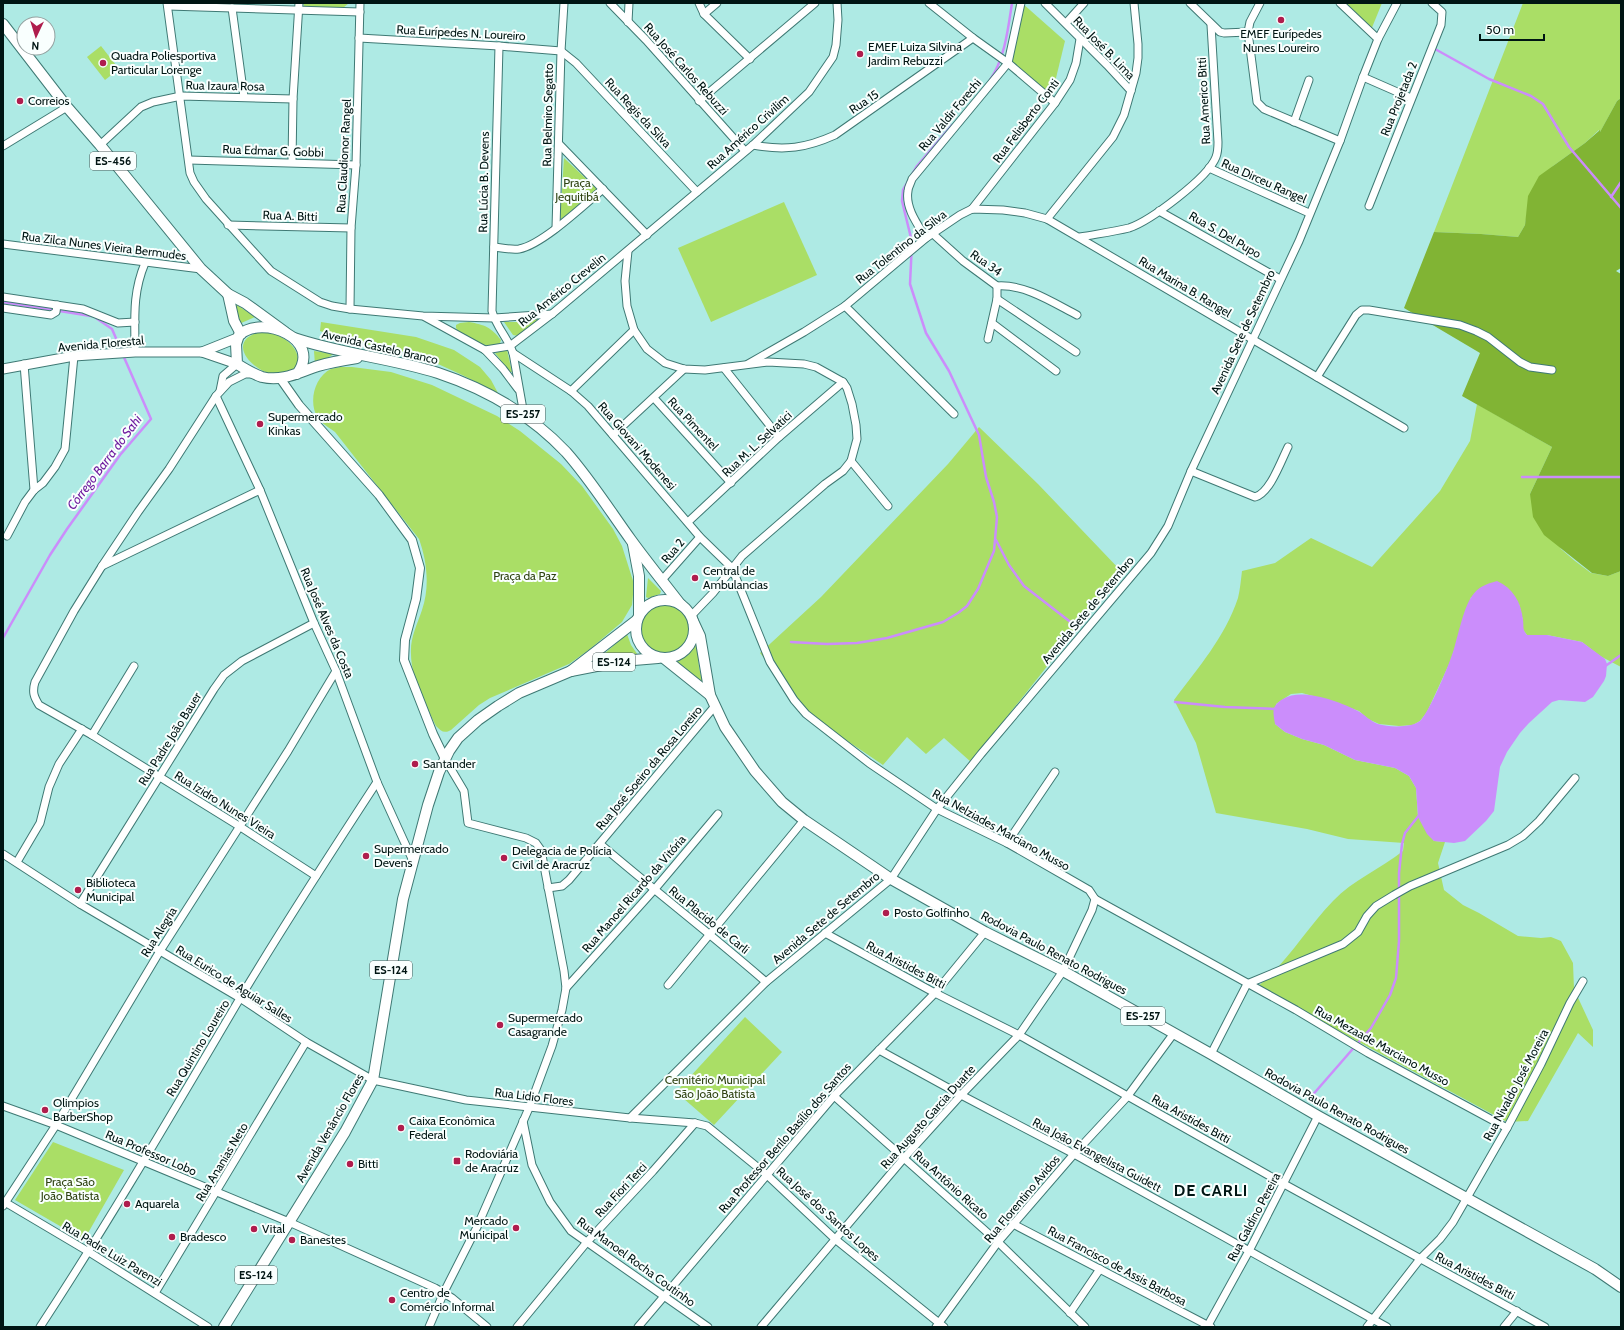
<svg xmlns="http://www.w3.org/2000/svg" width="1624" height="1330" font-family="Cabin,sans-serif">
<rect width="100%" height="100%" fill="#aeeae4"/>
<g fill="#aade66">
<polygon points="303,3 349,3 343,8 305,8"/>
<polygon points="1016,3 1022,3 1065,41 1056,78 1049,94 1007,64"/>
<polygon points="1343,3 1382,3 1371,30"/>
<polygon points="1523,3 1621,3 1621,98 1617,101 1599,134 1599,130 1585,143 1553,166 1527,213 1525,225 1518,237 1481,234 1434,232"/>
<polygon points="101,46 119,69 105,80 87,57"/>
<polygon points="564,158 598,190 560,220"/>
<polygon points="784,202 817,275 711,322 678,248"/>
<polygon points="234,303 255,317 239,324"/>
<polygon points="539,318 538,322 518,336 513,335 504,322 517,322"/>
<path d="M321 322 416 337 454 350 480 367 491 380 498 393C466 377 435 360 400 351 373 345 346 341 320 331Z"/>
<path d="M469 322C485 325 491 327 501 340L500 343C488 352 469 337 458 331L456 328V325L460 323Z"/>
<path d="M255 333C260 333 264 333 269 333 286 336 303 350 297 369 289 372 281 374 273 374 259 373 233 352 247 338 249 336 253 335 255 333Z"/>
<polygon points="507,350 512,372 510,372 495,353"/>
<polygon points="314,351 334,354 315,365"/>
<path d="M340 367H352L391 372 432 385 497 416 520 431 561 464 582 486 613 529 622 546 634 584 632 605 622 622 590 649 569 664 490 698 479 705 451 730C444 734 441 731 436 726 426 705 411 678 411 654 410 638 417 625 422 610 430 587 427 561 419 539L335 432C330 428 322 424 318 418 308 403 314 377 331 369 334 368 338 368 340 367Z"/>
<path d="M1477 404 1552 447 1530 494 1561 549 1575 561 1591 573 1608 576 1621 571V667L1600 656 1582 642 1547 635H1527L1523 630V621L1519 604 1471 597 1451 660 1427 712 1420 721 1413 725 1399 726 1379 724 1368 719 1359 711 1324 699 1302 693 1291 694 1276 704 1275 724 1285 732 1302 739 1324 745 1355 760 1395 768 1409 776 1416 788 1418 817 1434 841 1445 842 1438 863 1444 890 1463 905 1479 913 1518 936 1541 938 1551 937 1561 941 1573 963 1574 989 1593 1030V1047L1578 1033 1528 1121 1507 1122 1257 987C1287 963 1306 929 1333 901 1353 880 1380 869 1403 851L1404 843 1348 839 1307 829 1216 813 1196 743 1174 700C1198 668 1225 637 1238 598 1240 590 1241 579 1242 571L1275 563 1311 538 1372 567 1440 491 1470 441Z"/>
<polygon points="979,427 1038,484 1122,572 971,762 944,738 926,754 907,737 883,765 812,717 760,653 821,597 948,464"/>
<polygon points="648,578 661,591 660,594 648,598 646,597"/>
<circle cx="664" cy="629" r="25"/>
<polygon points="627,634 631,645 638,655 620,655 597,660"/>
<polygon points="697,644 699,668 705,690 691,674 675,663 688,655"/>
<polygon points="745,1017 782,1052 714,1125 676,1092"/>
<polygon points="53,1142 124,1170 84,1240 15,1200"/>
</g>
<polygon fill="#81b434" points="1621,98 1621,268 1616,271 1621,274 1621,571 1608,576 1592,573 1544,535 1533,517 1530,494 1552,447 1462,396 1480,353 1404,308 1434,232 1481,234 1518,237 1525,225 1528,196 1539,176 1585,143 1600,130 1600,132 1617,101"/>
<path fill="#cb8dfb" d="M1497 581C1513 588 1521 602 1523 620 1524 627 1522 629 1527 635H1547L1582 642 1605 659 1607 664 1606 676 1604 681 1593 697 1585 702 1559 700 1552 702 1529 723 1520 733 1507 752 1500 767 1494 811 1486 821 1465 841 1454 843 1434 841 1427 834 1418 817 1416 788 1409 776 1395 768 1355 760 1324 745 1302 739 1285 732 1275 724C1273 712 1271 706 1283 699 1302 687 1340 702 1358 711 1365 715 1370 721 1378 724 1388 727 1401 727 1411 725 1414 724 1417 723 1420 721 1429 713 1452 659 1455 645 1459 632 1464 607 1472 596 1478 587 1486 584 1497 581Z"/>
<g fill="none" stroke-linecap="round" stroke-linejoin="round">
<g stroke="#cb8dfb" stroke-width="2.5">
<polyline points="1435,49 1489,79 1531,96 1543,104 1569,147 1621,208"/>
<path d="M990 80C1005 58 1008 29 1012 3"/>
<polyline points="1611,197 1621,182"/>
<polyline points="3,302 91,316"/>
<polyline points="96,318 112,329 121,350"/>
<polyline points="1522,477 1621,477"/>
<polyline points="996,540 1009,565 1024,586 1073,624"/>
<polyline points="3,638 50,555 67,529 120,455 151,419 123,355"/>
<polyline points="791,642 827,644 857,643 887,638 943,622 958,613 967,606 978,589 994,551 997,517 994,502 986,477 979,435 949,371 926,333 910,284 912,242 902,201 903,190 917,166 952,125"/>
<polyline points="1604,667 1621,655"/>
<polyline points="1175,702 1225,707 1276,709"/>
<polyline points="1310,1098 1371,1028 1390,995 1396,978 1399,941 1399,873 1402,844 1405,833 1420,814"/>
</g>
<g stroke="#3f7974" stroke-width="9">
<g id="minor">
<polyline points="167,3 190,173 194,182 206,199 271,271 320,302 332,306 350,309 423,316 494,318 552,314"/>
<polyline points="610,3 646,40 745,151"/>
<polyline points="699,3 704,14 750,59"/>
<polyline points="929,3 973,38 1008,63 1055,103"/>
<polyline points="1045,3 1107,65 1131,91"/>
<polyline points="1190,3 1220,32 1224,33 1248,32"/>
<polyline points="1260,3 1250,22 1248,32 1257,102 1264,109 1340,141"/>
<polyline points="1340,3 1378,39"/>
<polyline points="168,6 360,12"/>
<polyline points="232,8 244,97"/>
<polyline points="704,14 717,3"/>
<polyline points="628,22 629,3"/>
<polyline points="1066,23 1084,3"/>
<polyline points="359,38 499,46 561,51 576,63 697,192"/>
<path d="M499 46 492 311C496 327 508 338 513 353L524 415"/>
<polyline points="1363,77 1411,98"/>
<polyline points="699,101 815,3"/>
<polyline points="1294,122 1309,80"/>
<polyline points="559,144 647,235"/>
<polyline points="100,145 141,107 153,102 181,96 293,99"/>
<path d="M753 145C785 151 806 148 835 135L973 38"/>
<polyline points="3,146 67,107"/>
<polyline points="189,160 356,165"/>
<polyline points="292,162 293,99 299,3"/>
<polyline points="1209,168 1309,213"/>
<polyline points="1369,206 1441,25 1442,12 1432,3"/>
<polyline points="972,209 1055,103 1070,80 1076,63 1080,39"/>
<polyline points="1159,211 1280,279"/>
<polyline points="1047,219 1113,137 1124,115 1136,73 1138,58 1138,44 1134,3"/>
<polyline points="228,225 351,228"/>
<polyline points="556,228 561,51 564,3"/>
<path d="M933 234 963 261 997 286C1025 284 1052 302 1077 315"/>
<path d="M1080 237C1096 234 1113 232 1129 228 1150 221 1208 178 1216 157 1218 152 1218 147 1218 142L1211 25"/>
<path d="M926 238C918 225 905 208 908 191 908 187 911 183 912 179L1008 63 1021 3"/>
<polyline points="3,244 201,269"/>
<path d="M494 247C502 248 511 250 519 249 542 245 584 205 603 189"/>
<polyline points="628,251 625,281 627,306 634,330 647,349 665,363 684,369 705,370 768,362 804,364 816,367 843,382 847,388 852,404 856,425 857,439 851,461 843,471 825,484 742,556 713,593 691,616"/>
<polyline points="3,297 83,309 118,323 135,322"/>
<polyline points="997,299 1076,352"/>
<polyline points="845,306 954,414"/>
<polyline points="3,308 51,315 56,312 57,305"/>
<polyline points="350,309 351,228 356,165 360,3"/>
<polyline points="425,317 485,350 503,369 518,389"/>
<polyline points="992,323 1056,371"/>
<polyline points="988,339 997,299 997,286"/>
<polyline points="485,350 510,346 552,314 753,145 809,92 833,57 836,45 838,20 837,3"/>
<path d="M135 352C135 319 132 294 145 263"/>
<polyline points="513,353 571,391 588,406 700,537 732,568 770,662 794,700 806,714 869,763 937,809 1007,843 1089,890 1095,899 1092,910 1063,971 1019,1035 961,1095 904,1158 761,1327"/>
<polyline points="24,364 34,490"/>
<polyline points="748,364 804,332 845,306 926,238 960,215 972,209 1003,210 1025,213 1047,219 1404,428"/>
<polyline points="724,368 779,437"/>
<path d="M253 374H245L229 382 216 396 169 469 138 512 102 566 74 611 35 682C32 692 34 697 39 705L92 735 239 826 316 876"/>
<polyline points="1317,377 1356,315 1362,310 1369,310 1460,325 1476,331 1488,337 1520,362 1530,367 1552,370"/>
<polyline points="220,391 223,376 237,364"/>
<polyline points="571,391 634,330"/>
<polyline points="216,396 260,490 314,623 336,671 377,782 413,861"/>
<polyline points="654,398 731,483"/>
<polyline points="613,435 684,369"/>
<polyline points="851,461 888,506"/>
<path d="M1191 471 1255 497C1270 493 1281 461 1288 447"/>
<polyline points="688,522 779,437 843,382"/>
<polyline points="7,536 25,502 34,490 43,483 55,467 65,449 74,356"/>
<polyline points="102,566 260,490"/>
<polyline points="662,580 700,537"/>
<polyline points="92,735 134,666"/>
<polyline points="1007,843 1055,772"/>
<path d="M600 844C655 891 712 935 766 982"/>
<polyline points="3,854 80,904 240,998 306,1042 373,1080 466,1100 630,1118 695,1123 707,1126 767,1175 835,1239 944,1327"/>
<polyline points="17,862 40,823 49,787 59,764 82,729"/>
<polyline points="548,888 562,886 569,880 715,706"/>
<polyline points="1095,899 1296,1010 1368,1053 1507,1128"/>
<polyline points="80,904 214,689 224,675 242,661 314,623"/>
<polyline points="825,933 935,993 1019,1035 1284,1184 1545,1327"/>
<polyline points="668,985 804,820"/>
<polyline points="566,988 654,890 718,814"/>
<polyline points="879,1050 961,1095 1074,1154 1387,1327"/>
<polyline points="1211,1054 1247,984 1343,944 1358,932 1367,916 1376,906 1394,895 1410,886 1508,845 1523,836 1539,821 1575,778"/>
<polyline points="834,1096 998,1242 1085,1327"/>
<polyline points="3,1106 56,1125 289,1222 435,1288 452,1298 487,1327"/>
<polyline points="630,1118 766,982 891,879 937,809 981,754 1151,553 1168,526 1191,471 1299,241 1340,141 1363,77 1378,39 1397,3"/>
<polyline points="523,1121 532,1165 550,1202 571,1231 708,1327"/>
<polyline points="3,1201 89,1252 208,1327"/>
<polyline points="3,1206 56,1125 160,951 288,751 336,671"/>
<polyline points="1013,1224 1211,1327"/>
<polyline points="155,1293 306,1042"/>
<polyline points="1070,1313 1100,1269"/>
<path d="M40 1327C110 1220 174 1110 239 1000 283 926 330 854 377 782"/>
<polyline points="429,1327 444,1292 477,1227 529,1108 552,1046 562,1010 566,988 564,971 541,850 536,843 526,838 468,823 464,791 445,759"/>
<polyline points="517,1327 587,1242 653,1171 695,1123"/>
<polyline points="638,1327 834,1096 935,993 985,932"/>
<polyline points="936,1327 998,1242 1074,1154 1127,1097 1174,1033"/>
<polyline points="1207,1327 1249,1251 1318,1116"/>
<polyline points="1367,1327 1420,1259 1440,1239 1453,1222 1507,1128 1541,1064 1570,1003 1583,981"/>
<polyline points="1504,1327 1517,1311"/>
</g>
</g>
<g stroke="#3f7974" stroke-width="10">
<polyline id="tertiary" points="280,378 299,405 379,495 412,540 420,568 416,599 405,640 404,660 433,734 445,759"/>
</g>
<g stroke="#3f7974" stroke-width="11">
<g id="secondary">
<polyline points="202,352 237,338"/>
<polyline points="3,369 74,356 135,352 202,352 237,364"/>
</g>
</g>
<g stroke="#3f7974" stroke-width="12">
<g id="primary">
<polyline points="3,24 67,107 100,145 201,269 228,294 245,303 285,332"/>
<polyline points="228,294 234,321 241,334"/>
<path d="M294 338C341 354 391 358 438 373 486 389 531 415 566 452 590 479 610 511 631 540 647 562 664 583 681 605"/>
<path d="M297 374C323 339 263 314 239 335L236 344 237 364C245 369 253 374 262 377 283 382 299 372 318 366 331 362 344 360 357 358"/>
<polyline points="633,544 639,576 639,615"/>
<circle cx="665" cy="629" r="29"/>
<polyline points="693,621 700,636 710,695 725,727 755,771 782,802 804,820 891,879 985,932 1063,971 1211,1054 1318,1116 1595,1269 1621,1287"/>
<polyline points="665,659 710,695"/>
<polyline points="571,671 637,620"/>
<polyline points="224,1327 345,1132 373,1080 403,899 428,805 439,772 449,751 458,738 478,720 498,706 519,693 571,671 622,661 658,658"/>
</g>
</g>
<use href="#minor" stroke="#fff" stroke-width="7"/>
<use href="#tertiary" stroke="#fff" stroke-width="8"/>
<use href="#secondary" stroke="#fff" stroke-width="9"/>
<use href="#primary" stroke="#fff" stroke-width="10"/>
</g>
<g fill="#af1d4d" stroke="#f9fffe" stroke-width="1.5">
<circle cx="1281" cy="20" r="4"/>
<circle cx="860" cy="54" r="4"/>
<circle cx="103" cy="63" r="4"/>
<circle cx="20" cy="101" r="4"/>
<circle cx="260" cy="424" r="4"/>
<circle cx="695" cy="578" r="4"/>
<circle cx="415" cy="764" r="4"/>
<circle cx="366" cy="856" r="4"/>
<circle cx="504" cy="858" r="4"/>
<circle cx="78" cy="890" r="4"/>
<circle cx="886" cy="913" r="4"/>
<circle cx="500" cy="1025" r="4"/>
<circle cx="45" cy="1110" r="4"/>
<circle cx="401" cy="1128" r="4"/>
<rect x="453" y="1157" width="8" height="8" rx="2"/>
<circle cx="350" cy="1164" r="4"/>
<circle cx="127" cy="1204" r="4"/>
<circle cx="516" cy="1228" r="4"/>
<circle cx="254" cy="1229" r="4"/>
<circle cx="172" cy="1237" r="4"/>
<circle cx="292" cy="1240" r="4"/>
<circle cx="392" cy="1300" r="4"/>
</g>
<g text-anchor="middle" stroke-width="4" stroke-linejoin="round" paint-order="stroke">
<g fill="#f9fffe" stroke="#4b5b5a" stroke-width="1">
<rect x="90" y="152" width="46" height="18" rx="3"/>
<rect x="501" y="405" width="44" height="18" rx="3"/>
<rect x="593" y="653" width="42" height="18" rx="3"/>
<rect x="370" y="961" width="42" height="18" rx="3"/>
<rect x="1121" y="1007" width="44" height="18" rx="3"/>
<rect x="235" y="1266" width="42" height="18" rx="3"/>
</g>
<g font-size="11" font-weight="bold" fill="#001513">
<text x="113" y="165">ES-456</text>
<text x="523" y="418">ES-257</text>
<text x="614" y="666">ES-124</text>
<text x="391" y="974">ES-124</text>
<text x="1143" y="1020">ES-257</text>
<text x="256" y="1279">ES-124</text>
</g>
<g font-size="12" fill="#001513" stroke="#f9fffe">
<text transform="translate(461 33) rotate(3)" y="4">Rua Eurípedes N. Loureiro</text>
<text transform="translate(1104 48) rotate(46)" y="4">Rua José B. Lima</text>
<text transform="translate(686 69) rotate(48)" y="4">Rua José Carlos Rebuzzi</text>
<text transform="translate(225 86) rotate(1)" y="4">Rua Izaura Rosa</text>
<text transform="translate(1399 99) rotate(-68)" y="4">Rua Projetada 2</text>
<text transform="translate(1204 101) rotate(-93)" y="4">Rua Americo Bitti</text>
<text transform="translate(864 102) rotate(-34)" y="4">Rua 15</text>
<text transform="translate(638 113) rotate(47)" y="4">Rua Regis da Silva</text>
<text transform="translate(548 115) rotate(-89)" y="4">Rua Belmiro Segatto</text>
<text transform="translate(950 115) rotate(-50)" y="4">Rua Valdir Forechi</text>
<text transform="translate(1026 121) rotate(-53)" y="4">Rua Felisberto Conti</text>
<text transform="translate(748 132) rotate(-42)" y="4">Rua Américo Crivilim</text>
<text transform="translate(273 151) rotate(2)" y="4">Rua Edmar G. Gobbi</text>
<text transform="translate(344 156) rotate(-87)" y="4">Rua Claudionor Rangel</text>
<text transform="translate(1264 181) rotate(24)" y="4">Rua Dirceu Rangel</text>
<text transform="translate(484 182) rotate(-89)" y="4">Rua Lúcia B. Devens</text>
<text transform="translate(290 216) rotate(2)" y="4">Rua A. Bitti</text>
<text transform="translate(1225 235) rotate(30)" y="4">Rua S. Del Pupo</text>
<text transform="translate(104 246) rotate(7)" y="4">Rua Zilca Nunes Vieira Bermudes</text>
<text transform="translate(901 247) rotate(-38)" y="4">Rua Tolentino da Silva</text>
<text transform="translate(986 263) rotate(35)" y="4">Rua 34</text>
<text transform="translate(1185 287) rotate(31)" y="4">Rua Marina B. Rangel</text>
<text transform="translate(562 290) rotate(-39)" y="4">Rua Américo Crevelin</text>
<text transform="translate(1243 332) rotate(-65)" y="4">Avenida Sete de Setembro</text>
<text transform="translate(101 344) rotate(-5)" y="4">Avenida Florestal</text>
<text transform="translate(380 347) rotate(13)" y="4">Avenida Castelo Branco</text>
<text transform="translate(693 424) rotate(47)" y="4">Rua Pimentel</text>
<text transform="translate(757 444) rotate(-43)" y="4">Rua M. L. Selvatici</text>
<text transform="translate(637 446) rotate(49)" y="4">Rua Giovani Modenesi</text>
<text transform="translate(673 551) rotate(-49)" y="4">Rua 2</text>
<text transform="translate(1088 610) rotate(-50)" y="4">Avenida Sete de Setembro</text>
<text transform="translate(327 623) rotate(67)" y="4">Rua José Alves da Costa</text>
<text transform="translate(170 739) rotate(-58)" y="4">Rua Padre João Bauer</text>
<text transform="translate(649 768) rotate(-50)" y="4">Rua José Soeiro da Rosa Loreiro</text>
<text transform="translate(225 805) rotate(32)" y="4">Rua Izidro Nunes Vieira</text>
<text transform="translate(1001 830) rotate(29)" y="4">Rua Nelziades Marciano Musso</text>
<text transform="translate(634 894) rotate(-49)" y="4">Rua Manoel Ricardo da Vitória</text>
<text transform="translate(826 918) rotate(-40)" y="4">Avenida Sete de Setembro</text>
<text transform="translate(709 920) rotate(39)" y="4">Rua Placido de Carli</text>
<text transform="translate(159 932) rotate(-58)" y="4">Rua Alegria</text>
<text transform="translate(1054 953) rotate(28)" y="4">Rodovia Paulo Renato Rodrigues</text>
<text transform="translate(906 965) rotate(28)" y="4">Rua Aristides Bitti</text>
<text transform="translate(234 984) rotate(32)" y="4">Rua Eurico de Aguiar Salles</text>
<text transform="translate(1382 1046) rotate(29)" y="4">Rua Mezaade Marciano Musso</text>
<text transform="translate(198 1048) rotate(-59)" y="4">Rua Quintino Loureiro</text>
<text transform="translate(1516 1085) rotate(-62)" y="4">Rua Nivaldo José Moreira</text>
<text transform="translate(534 1097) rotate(7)" y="4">Rua Lidio Flores</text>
<text transform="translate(1337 1111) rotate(29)" y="4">Rodovia Paulo Renato Rodrigues</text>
<text transform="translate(928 1117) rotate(-48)" y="4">Rua Augusto Garcia Duarte</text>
<text transform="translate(1191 1119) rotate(29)" y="4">Rua Aristides Bitti</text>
<text transform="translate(330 1128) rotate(-60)" y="4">Avenida Venâncio Flores</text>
<text transform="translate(785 1138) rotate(-49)" y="4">Rua Professor Berilo Basílio dos Santos</text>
<text transform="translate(151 1153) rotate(23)" y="4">Rua Professor Lobo</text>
<text transform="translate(1097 1155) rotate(28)" y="4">Rua João Evangelista Guidett</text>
<text transform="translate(222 1162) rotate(-59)" y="4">Rua Ananias Neto</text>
<text transform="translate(951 1185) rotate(42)" y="4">Rua Antônio Ricato</text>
<text transform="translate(621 1190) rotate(-47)" y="4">Rua Fiori Terci</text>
<text transform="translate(1022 1199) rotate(-50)" y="4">Rua Florentino Avidos</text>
<text transform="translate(828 1214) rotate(42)" y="4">Rua José dos Santos Lopes</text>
<text transform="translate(1254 1217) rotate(-62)" y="4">Rua Galdino Pereira</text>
<text transform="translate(112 1254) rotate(31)" y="4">Rua Padre Luiz Parenzi</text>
<text transform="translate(636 1262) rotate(36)" y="4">Rua Manoel Rocha Coutinho</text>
<text transform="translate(1117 1266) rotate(28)" y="4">Rua Francisco de Assis Barbosa</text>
<text transform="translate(1475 1276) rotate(28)" y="4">Rua Aristides Bitti</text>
</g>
<g font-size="12" fill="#001513" stroke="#f9fffe" text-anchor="start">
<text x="1281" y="38" text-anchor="middle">EMEF Eurípedes<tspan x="1281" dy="14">Nunes Loureiro</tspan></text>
<text x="868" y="51">EMEF Luiza Silvina<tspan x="868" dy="14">Jardim Rebuzzi</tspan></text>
<text x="111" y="60">Quadra Poliesportiva<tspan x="111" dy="14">Particular Lorenge</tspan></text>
<text x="28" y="105">Correios</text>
<text x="268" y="421">Supermercado<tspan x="268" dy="14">Kinkas</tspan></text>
<text x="703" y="575">Central de<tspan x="703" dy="14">Ambulancias</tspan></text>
<text x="423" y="768">Santander</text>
<text x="374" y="853">Supermercado<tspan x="374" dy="14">Devens</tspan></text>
<text x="512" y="855">Delegacia de Polícia<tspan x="512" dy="14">Civil de Aracruz</tspan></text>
<text x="86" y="887">Biblioteca<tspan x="86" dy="14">Municipal</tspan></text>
<text x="894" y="917">Posto Golfinho</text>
<text x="508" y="1022">Supermercado<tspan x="508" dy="14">Casagrande</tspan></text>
<text x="53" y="1107">Olimpios<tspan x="53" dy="14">BarberShop</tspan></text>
<text x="409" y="1125">Caixa Econômica<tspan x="409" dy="14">Federal</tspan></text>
<text x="465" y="1158">Rodoviária<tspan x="465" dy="14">de Aracruz</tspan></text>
<text x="358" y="1168">Bitti</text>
<text x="135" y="1208">Aquarela</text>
<text x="508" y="1225" text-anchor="end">Mercado<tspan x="508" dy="14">Municipal</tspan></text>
<text x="262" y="1233">Vital</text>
<text x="180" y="1241">Bradesco</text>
<text x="300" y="1244">Banestes</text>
<text x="400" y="1297">Centro de<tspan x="400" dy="14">Comércio Informal</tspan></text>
</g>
<g font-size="12" fill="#2f4311" stroke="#f9fffe">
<text x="577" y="187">Praça<tspan x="577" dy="14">Jequitibá</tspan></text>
<text x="525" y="580">Praça da Paz</text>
<text x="715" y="1084">Cemitério Municipal<tspan x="715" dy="14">São João Batista</tspan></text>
<text x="70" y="1186">Praça São<tspan x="70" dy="14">João Batista</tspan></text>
</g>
<g font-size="13" font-style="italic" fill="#701ea0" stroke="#f9fffe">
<text transform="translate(104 462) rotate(-53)" y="5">Córrego Barra do Sahi</text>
</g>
<g font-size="16" font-weight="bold" letter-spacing="1" fill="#001513" stroke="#f9fffe">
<text x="1211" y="1196">DE CARLI</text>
</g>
</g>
<rect width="1624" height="1330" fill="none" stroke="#001513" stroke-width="8"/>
<g transform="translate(36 36) rotate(184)"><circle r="19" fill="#f9fffe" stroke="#95a1a0"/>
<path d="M0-3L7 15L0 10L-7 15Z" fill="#af1d4d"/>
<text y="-6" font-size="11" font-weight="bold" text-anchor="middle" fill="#001513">N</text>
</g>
<path d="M1480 34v6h64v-6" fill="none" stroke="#001513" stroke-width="2"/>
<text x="1486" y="34" font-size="12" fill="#001513" stroke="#f9fffe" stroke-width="3" paint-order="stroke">50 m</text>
</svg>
